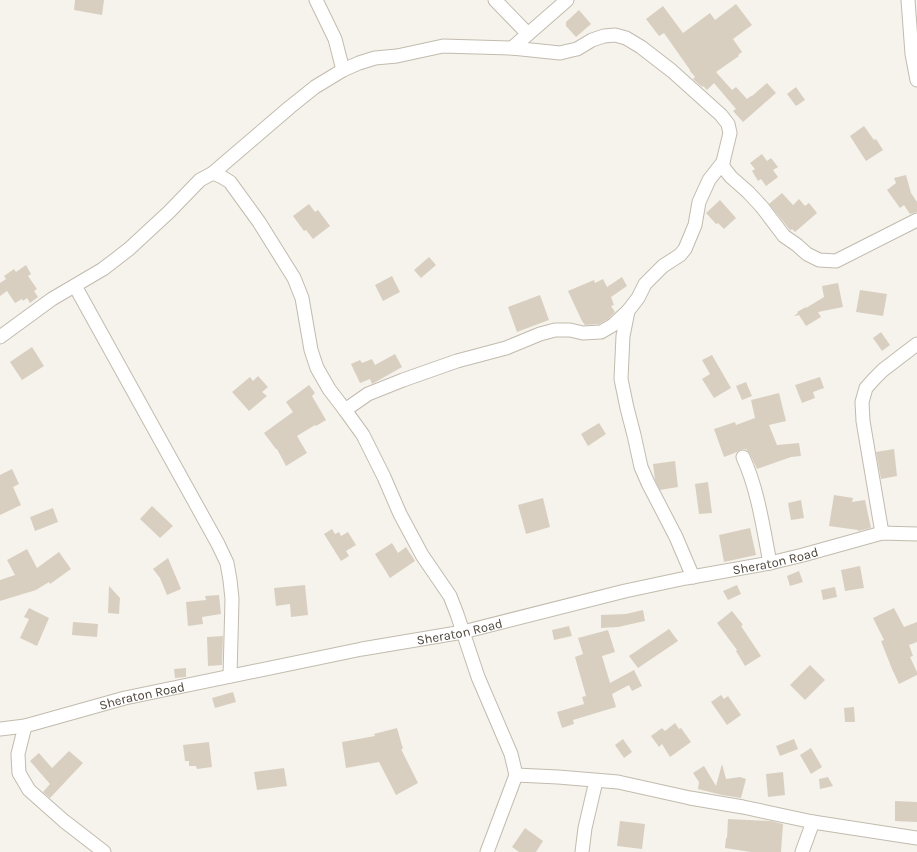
<svg xmlns="http://www.w3.org/2000/svg" width="917" height="852" font-family="Karla,sans-serif">
<rect width="100%" height="100%" fill="#f6f3ec"/>
<g fill="#d8cfc1">
<polygon points="75,0 104,0 102,15 74,10"/>
<polygon points="736,4 752,25 733,39 742,52 738,55 739,56 716,72 732,90 736,87 747,99 751,96 752,96 767,83 776,93 743,122 733,111 736,109 714,83 707,90 703,86 702,87 693,79 695,77 690,71 690,70 664,33 659,36 646,19 663,6 683,33 710,13 715,20"/>
<polygon points="579,10 591,24 576,37 566,26 566,22"/>
<polygon points="796,87 805,100 796,106 787,94"/>
<polygon points="864,126 874,140 876,139 883,150 866,161 850,136"/>
<polygon points="762,154 767,161 771,158 778,167 773,170 778,177 766,186 761,179 758,181 752,171 755,169 750,163"/>
<polygon points="906,175 911,193 917,202 917,212 910,214 904,205 900,208 887,190 896,183 894,178"/>
<polygon points="782,193 793,205 799,199 805,206 809,203 817,213 795,232 792,229 790,231 790,230 769,204"/>
<polygon points="720,200 736,218 724,229 718,223 716,224 706,213"/>
<polygon points="309,204 315,212 318,210 330,226 313,239 306,230 304,231 293,216"/>
<polygon points="429,257 436,265 421,278 414,270"/>
<polygon points="26,265 31,274 28,276 37,289 34,291 38,297 30,303 27,298 23,301 22,299 15,303 7,291 0,296 0,283 6,279 4,276 14,269 16,272"/>
<polygon points="392,276 400,292 383,301 375,285"/>
<polygon points="622,277 627,286 611,297 614,305 611,306 615,312 608,319 599,324 585,325 582,321 568,291 594,280 595,283 603,279 607,287"/>
<polygon points="838,283 843,307 818,312 821,317 806,326 799,315 795,316 794,316 798,313 797,312 806,307 806,308 824,297 822,286"/>
<polygon points="860,290 887,294 883,316 856,312"/>
<polygon points="540,295 549,320 517,332 508,307"/>
<polygon points="881,332 890,345 882,351 873,338"/>
<polygon points="32,347 44,366 22,380 10,362"/>
<polygon points="395,354 402,367 381,379 372,384 370,379 360,383 351,364 360,360 362,363 372,359 375,365"/>
<polygon points="712,355 731,388 714,398 702,379 710,374 702,360"/>
<polygon points="258,376 268,387 262,392 267,396 249,411 232,392 250,377 253,381"/>
<polygon points="820,377 824,388 813,392 815,398 802,403 795,385"/>
<polygon points="746,382 752,396 742,400 736,386"/>
<polygon points="309,385 315,393 312,396 326,420 316,426 315,425 297,436 307,453 286,466 277,449 276,449 264,433 293,412 286,402"/>
<polygon points="779,393 786,421 769,425 777,445 799,443 801,456 791,457 757,469 750,454 746,449 740,450 737,452 724,457 714,429 735,422 736,425 755,418 751,400"/>
<polygon points="599,423 606,434 588,446 581,434"/>
<polygon points="894,449 897,476 881,479 876,452"/>
<polygon points="675,461 678,487 660,490 655,480 653,464"/>
<polygon points="12,469 19,484 13,487 21,505 0,515 0,475"/>
<polygon points="708,482 712,513 699,514 695,484"/>
<polygon points="834,495 853,498 852,502 865,500 871,528 858,531 858,530 829,526"/>
<polygon points="543,498 550,527 526,534 518,505"/>
<polygon points="801,500 804,518 791,520 788,503"/>
<polygon points="152,506 173,526 160,538 140,519"/>
<polygon points="53,508 58,522 35,531 30,517"/>
<polygon points="750,528 756,555 724,562 719,535"/>
<polygon points="332,529 335,534 339,532 341,536 348,532 356,545 346,551 349,556 341,561 324,534"/>
<polygon points="392,543 398,553 406,547 415,561 390,578 375,554"/>
<polygon points="27,549 37,568 59,552 71,569 50,584 49,582 36,590 0,601 0,580 15,575 7,560"/>
<polygon points="168,558 181,589 167,595 160,578 153,569"/>
<polygon points="860,566 864,588 845,591 841,570"/>
<polygon points="799,571 803,582 790,586 787,576"/>
<polygon points="305,585 308,615 291,617 290,604 276,606 274,588"/>
<polygon points="737,585 741,594 728,600 723,591"/>
<polygon points="109,586 120,598 119,614 108,613"/>
<polygon points="835,587 837,597 823,600 821,590"/>
<polygon points="219,595 221,614 202,617 203,624 188,626 186,602 206,600 205,596"/>
<polygon points="29,608 49,618 37,646 20,638 29,619 24,617"/>
<polygon points="894,608 904,627 917,622 917,642 909,645 913,656 910,657 917,672 917,675 899,684 892,669 881,641 884,640 873,618"/>
<polygon points="643,610 645,621 618,627 601,628 601,615 626,614"/>
<polygon points="732,611 743,625 741,626 761,656 745,666 736,651 737,650 717,623"/>
<polygon points="73,622 98,624 97,637 72,635"/>
<polygon points="569,626 572,636 554,640 552,630"/>
<polygon points="669,629 678,641 638,668 629,656"/>
<polygon points="608,630 615,652 602,656 610,683 634,670 642,686 632,691 629,685 612,694 616,707 573,720 574,724 562,728 557,712 584,704 582,697 586,696 575,657 583,654 578,638"/>
<polygon points="223,636 222,665 208,666 207,637"/>
<polygon points="810,665 825,680 805,700 790,685"/>
<polygon points="186,668 186,677 175,678 174,669"/>
<polygon points="233,692 236,702 215,708 212,698"/>
<polygon points="721,695 724,699 728,696 741,715 727,725 711,702"/>
<polygon points="854,707 855,722 845,722 844,708"/>
<polygon points="675,723 679,729 681,728 691,742 670,757 662,744 659,747 651,736 662,728 665,731"/>
<polygon points="397,728 403,749 401,749 418,783 396,795 379,762 346,768 342,742 375,736 374,734"/>
<polygon points="623,739 632,752 624,758 615,745"/>
<polygon points="794,739 798,749 780,756 776,746"/>
<polygon points="209,742 212,767 197,769 196,766 189,766 189,761 185,761 183,745"/>
<polygon points="811,748 822,767 811,774 800,755"/>
<polygon points="69,751 83,763 50,798 43,792 50,784 30,761 39,753 52,768"/>
<polygon points="722,764 726,779 740,777 746,779 741,798 722,795 698,789 699,782 693,773 704,766 716,786"/>
<polygon points="284,768 287,786 257,790 254,772"/>
<polygon points="783,772 785,795 768,797 766,774"/>
<polygon points="828,777 833,786 820,789 819,779"/>
<polygon points="895,801 917,802 917,822 895,821"/>
<polygon points="728,819 771,821 783,824 781,852 751,852 725,848 726,838 727,838"/>
<polygon points="620,821 645,824 642,849 617,846"/>
<polygon points="525,828 543,841 536,852 519,852 512,847"/>
</g>
<g fill="none" stroke-linecap="round" stroke-linejoin="round">
<g stroke="#c2bbae" stroke-width="15">
<g id="street">
<polyline points="316,0 335,39 343,70"/>
<polyline points="495,0 528,34"/>
<polyline points="908,0 912,54 917,80"/>
<polyline points="512,48 567,0"/>
<polyline points="213,173 290,107 315,87 343,70 359,63 375,58 397,56 443,46 512,48 560,53 568,51 577,49 592,40 604,36 615,35 626,38 641,47 672,71 721,115 728,124 730,133 723,162 723,167 731,177 748,192 762,207 784,236 797,245 807,254 819,260 836,261 917,220"/>
<polyline points="75,286 218,544 227,563 230,580 232,599 230,676"/>
<polyline points="628,311 623,336 621,379 627,408 634,435 641,467 648,483 676,537 693,577"/>
<polyline points="0,337 52,299 103,269 129,249 169,212 200,180 213,173 222,177 230,182 259,222 294,278 302,298 311,350 317,368 329,389 345,410 363,435 384,477 400,514 422,555 450,596 457,614 478,677 511,754 516,775 487,852"/>
<polyline points="345,410 368,394 403,380 457,361 506,348 540,334 555,330 570,330 583,333 601,332 613,325 628,311 638,298 645,284 663,266 680,255 685,249 695,225 699,202 709,180 723,162"/>
<path d="M743 457C758 490 763 527 770 563"/>
<polyline points="882,533 863,421 862,402 866,388 874,379 883,370 917,344"/>
<polyline points="25,726 18,754 19,773 29,790 64,821 104,852"/>
<path id="s1" d="M0 729 25 726 125 698 362 649 463 632 625 591 686 578 770 563 803 555 882 533 917 534"/>
<polyline points="516,775 558,777 618,782 690,798 743,807 813,822 917,838"/>
<polyline points="582,852 585,828 596,781"/>
<polyline points="802,852 813,822"/>
</g>
</g>
<use href="#street" stroke="#fff" stroke-width="13"/>
</g>
<g text-anchor="middle" stroke-width="4" stroke-linejoin="round" paint-order="stroke">
<g font-size="13" fill="#4b4439" stroke="#fff">
<text dy="5" stroke="none"><textPath href="#s1" startOffset="794">Sheraton Road</textPath></text>
<text dy="5" stroke="none"><textPath href="#s1" startOffset="470">Sheraton Road</textPath></text>
<text dy="5" stroke="none"><textPath href="#s1" startOffset="146">Sheraton Road</textPath></text>
</g>
</g>
</svg>
